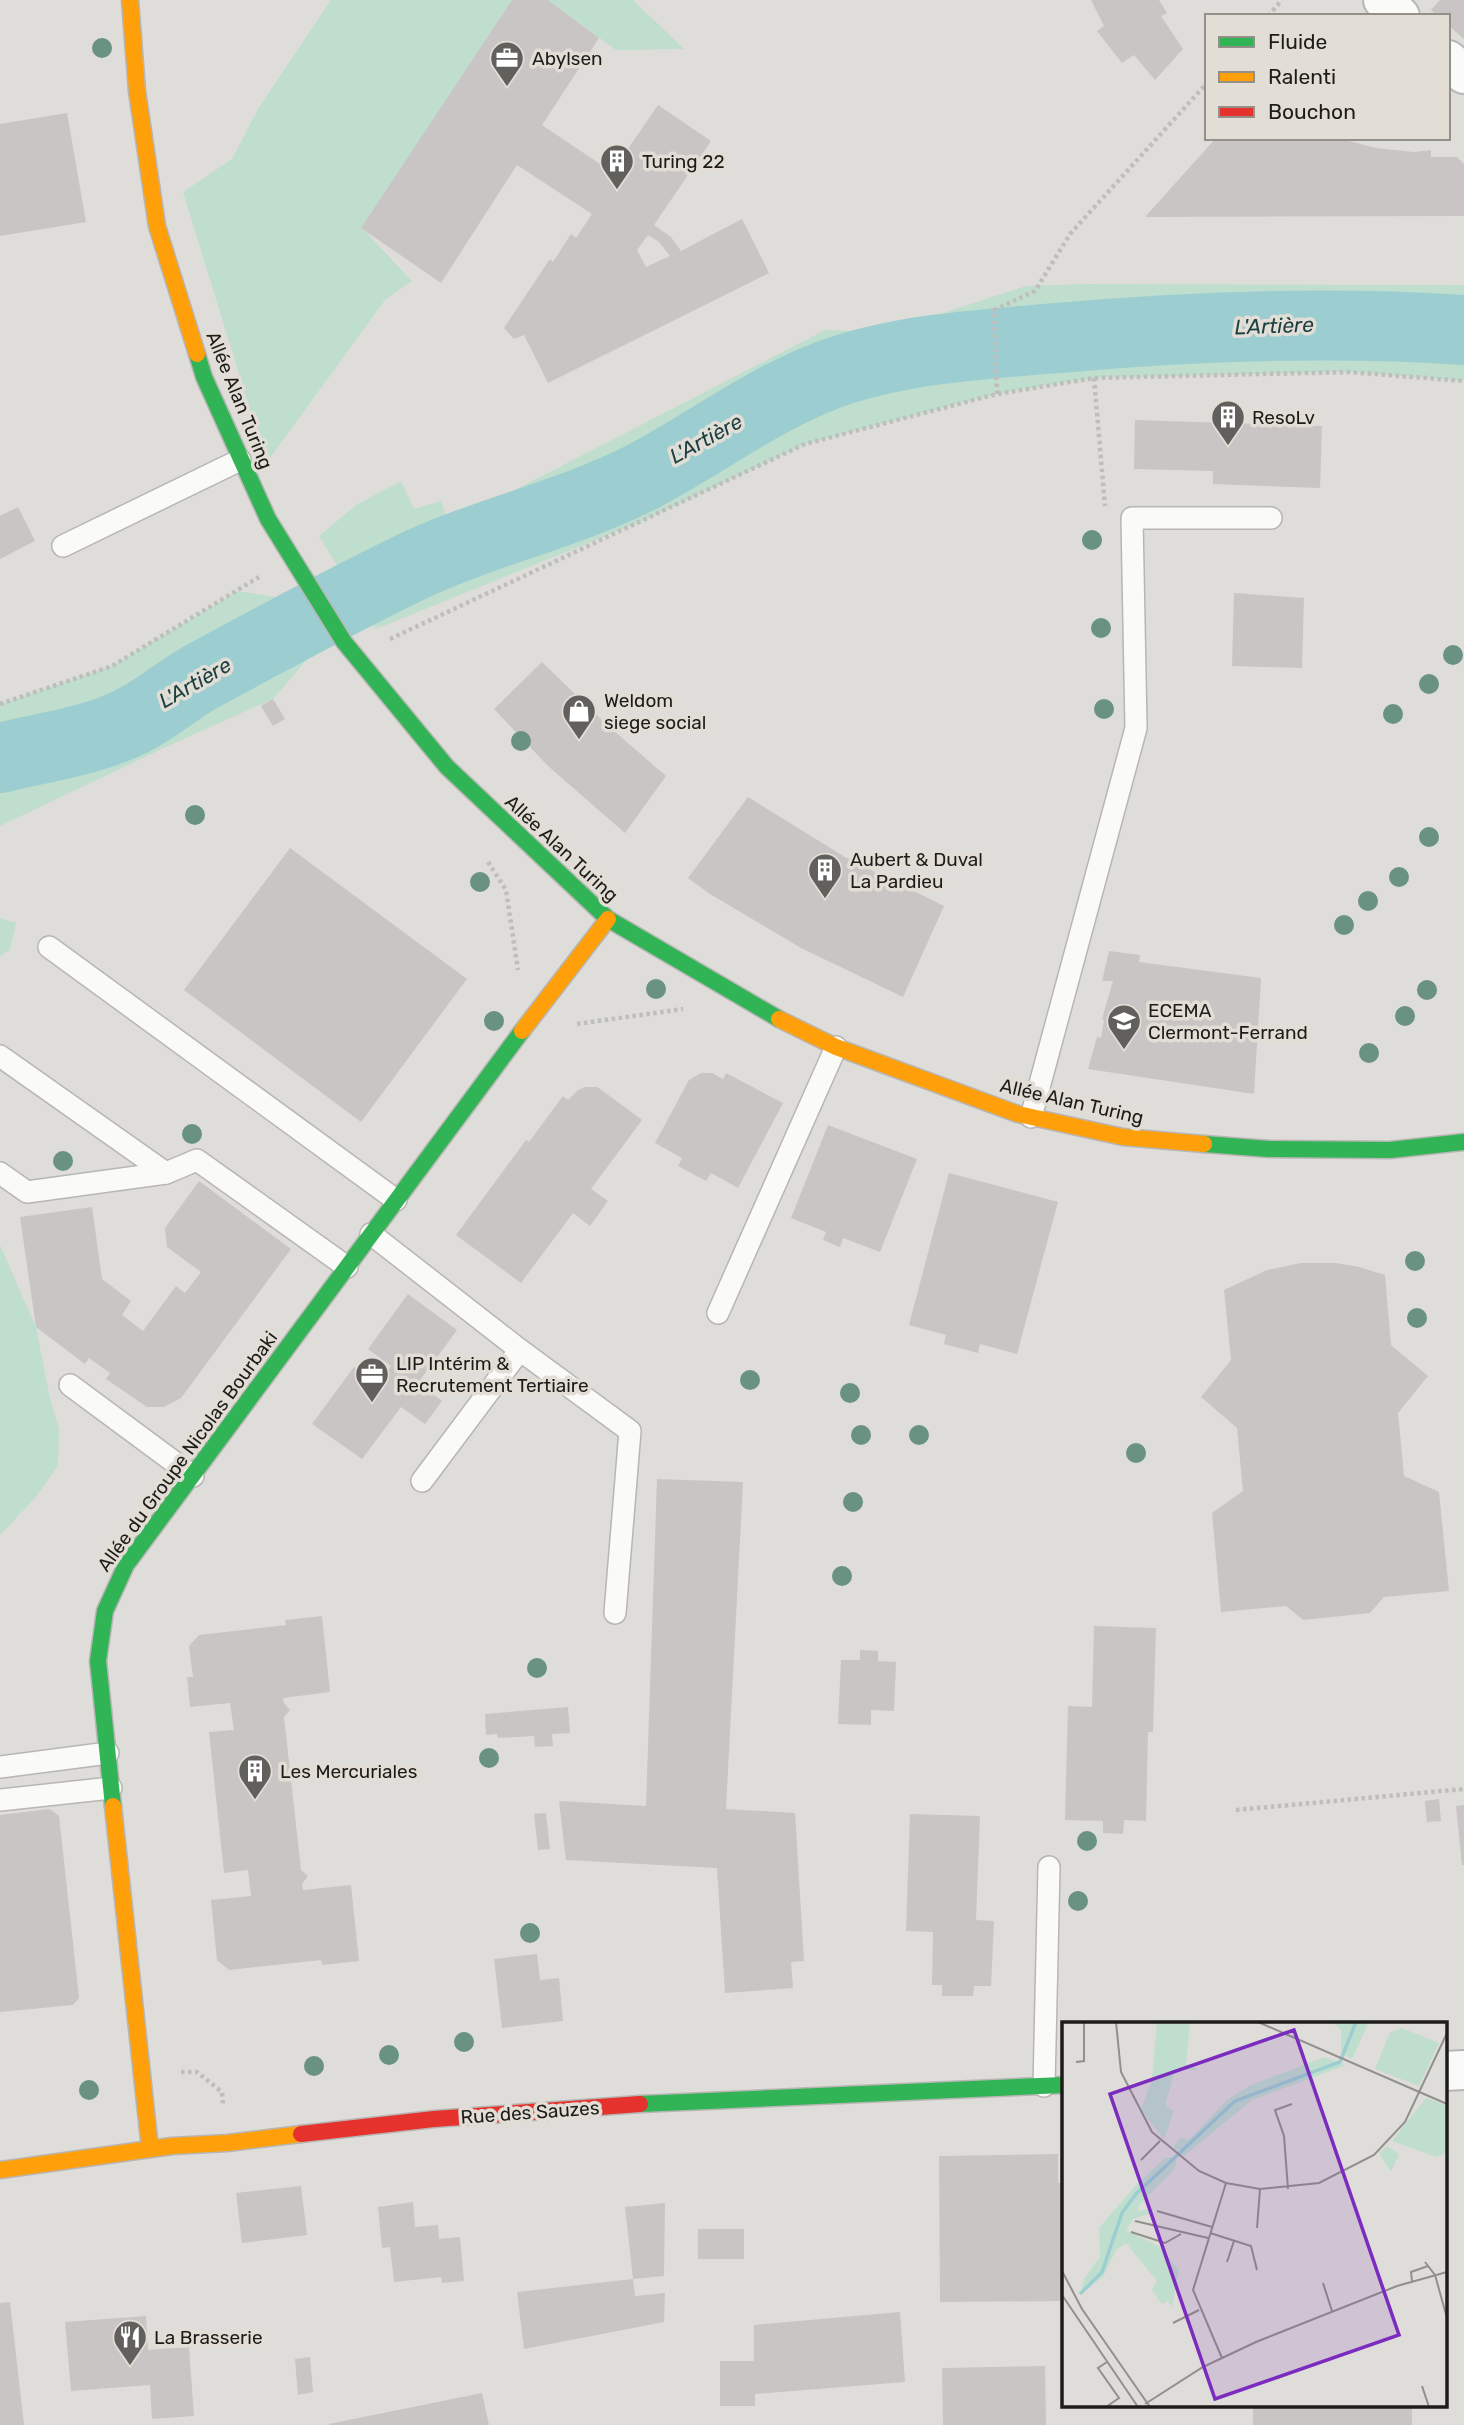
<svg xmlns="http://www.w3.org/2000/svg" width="1464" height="2425" font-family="Rubik,sans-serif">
<rect width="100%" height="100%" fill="#dfddd9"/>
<g fill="#c0decd">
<polygon points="331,0 512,0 362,228 412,281 385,300 270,458 256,429 183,192 232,159 258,109"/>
<polygon points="548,0 633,0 684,49 616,50"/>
<polygon points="1085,284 1464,285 1464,381 1349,372 1094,378 997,394 805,444 645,520 376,629 319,536 356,505 401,481 414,509 441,501 449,524 825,330 884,332 1026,286"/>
<polygon points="238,591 276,597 296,606 316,638 309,657 273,699 168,746 0,826 0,704 112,666"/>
<polygon points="0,918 16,923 10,950 0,956"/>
<polygon points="0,1245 36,1327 50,1399 59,1429 58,1466 35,1498 0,1535"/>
</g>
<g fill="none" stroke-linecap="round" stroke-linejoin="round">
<path stroke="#9cced1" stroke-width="70" d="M0 758C43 747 88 742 128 723 154 711 176 691 201 677 269 640 339 602 409 568 484 532 567 515 642 477 709 442 769 394 842 370 911 348 986 344 1058 338 1193 326 1328 321 1464 330"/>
</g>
<g fill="#c8c5c4" fill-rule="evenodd">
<path d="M512 0H548L599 38 542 125 612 172 658 105 711 141 654 225 671 237 681 251 742 219 769 273 548 383 524 335 514 339 504 328 550 259 553 262 571 234 576 238 592 214 517 165 441 283 361 228ZM648 235 659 242 670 256 646 267 637 250Z"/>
<polygon points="1091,0 1159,0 1167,13 1161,16 1183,49 1155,80 1134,55 1122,63 1097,31 1104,26"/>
<polygon points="1440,0 1464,0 1464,39 1448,25 1448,16 1438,16 1431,10"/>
<polygon points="67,113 86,222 0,236 0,124"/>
<polygon points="1216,138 1337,138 1376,148 1414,152 1431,150 1431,157 1457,157 1464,164 1464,216 1145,217"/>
<polygon points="1135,420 1322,426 1320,488 1213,484 1213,471 1134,469"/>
<polygon points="18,507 35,541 0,559 0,516"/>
<polygon points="1234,593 1304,598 1302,668 1232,666"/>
<polygon points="542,662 606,724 666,776 625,833 548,766 494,709"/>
<polygon points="273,699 285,719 273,726 261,706"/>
<polygon points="748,797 845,857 944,906 903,997 801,948 710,894 688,878"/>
<polygon points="290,848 467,979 361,1122 184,990"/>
<polygon points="1109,951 1140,955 1139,962 1261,978 1254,1094 1088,1069 1097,1037 1101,1038 1104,1020 1102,1019 1113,981 1102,981"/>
<polygon points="701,1073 712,1073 723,1079 726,1073 783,1103 738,1188 711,1173 706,1181 678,1166 682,1158 655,1143 689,1080"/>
<polygon points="585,1087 597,1087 603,1091 642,1120 591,1189 608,1201 590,1226 573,1213 521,1283 456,1235 526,1140 529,1142 563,1096 568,1100 578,1090"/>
<polygon points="828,1125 917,1159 880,1252 843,1238 840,1247 823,1240 826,1232 791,1218"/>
<polygon points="949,1173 1058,1202 1017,1354 980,1344 978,1353 944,1344 946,1335 909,1325"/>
<polygon points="199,1181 291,1249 181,1398 164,1407 147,1407 106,1379 110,1373 89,1358 85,1364 36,1327 20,1217 92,1207 102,1279 131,1301 122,1315 143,1331 176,1286 185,1293 201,1272 167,1247 165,1228"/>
<polygon points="1301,1263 1336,1263 1359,1267 1385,1275 1391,1345 1428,1376 1398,1413 1404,1476 1439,1492 1449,1591 1384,1597 1370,1613 1303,1620 1286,1606 1221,1612 1212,1513 1243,1491 1237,1428 1201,1397 1231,1360 1224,1290 1267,1270"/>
<polygon points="408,1294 457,1330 418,1383 442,1401 425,1424 401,1407 362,1459 312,1424 354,1367 378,1384 391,1366 368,1349"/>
<polygon points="657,1479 743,1482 726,1809 795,1813 804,1961 791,1962 793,1988 725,1993 717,1868 566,1860 559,1801 646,1806"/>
<polygon points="322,1616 330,1692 283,1698 284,1703 290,1710 284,1717 301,1870 308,1876 302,1884 303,1890 351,1885 359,1961 322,1965 321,1960 229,1970 217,1960 211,1900 251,1896 248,1870 224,1873 209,1732 234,1730 230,1703 190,1707 187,1677 193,1677 189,1646 199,1635 286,1625 285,1620"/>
<polygon points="1094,1626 1156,1628 1153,1732 1148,1732 1146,1821 1124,1820 1123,1834 1103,1833 1103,1821 1065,1820 1068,1706 1092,1707"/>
<polygon points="860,1650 878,1651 878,1661 896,1662 894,1711 871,1710 871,1725 838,1724 841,1660 860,1660"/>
<polygon points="568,1707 570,1733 552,1734 553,1746 535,1747 534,1736 498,1738 497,1734 486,1735 485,1714"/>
<polygon points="1439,1799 1441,1821 1427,1822 1425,1801"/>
<polygon points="1464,1805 1464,1865 1462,1865 1456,1806"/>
<polygon points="50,1809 59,1816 79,1998 73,2005 0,2012 0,1815"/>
<polygon points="546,1813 550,1849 538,1850 534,1814"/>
<polygon points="910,1814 980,1816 976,1920 994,1921 991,1986 974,1986 973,1996 942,1996 942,1985 932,1985 933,1932 906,1931"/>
<polygon points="537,1954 540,1980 559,1978 563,2021 502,2028 494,1959"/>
<polygon points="1058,2154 1058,2183 1063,2183 1063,2301 940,2302 939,2156"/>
<polygon points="301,2186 307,2235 242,2243 236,2193"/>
<polygon points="413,2202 415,2227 438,2225 439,2239 460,2237 464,2281 442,2283 441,2277 394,2282 390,2247 382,2248 378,2207"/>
<polygon points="665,2203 664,2276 633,2279 625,2207"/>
<rect x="698" y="2229" width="46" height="30"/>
<polygon points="633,2279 635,2296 665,2293 664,2322 524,2349 517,2292"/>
<polygon points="10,2302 24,2425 0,2425 0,2303"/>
<polygon points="900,2312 905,2382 755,2394 755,2406 720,2406 720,2361 754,2361 754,2325"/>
<polygon points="146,2316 148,2350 189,2347 194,2416 152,2419 150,2385 71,2391 65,2322"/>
<polygon points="310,2357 313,2392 298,2395 295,2359"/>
<polygon points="1045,2366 1046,2425 943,2425 942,2368"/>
<polygon points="482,2393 489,2425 329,2425 329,2424"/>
<rect x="1253" y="2406" width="159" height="19"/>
</g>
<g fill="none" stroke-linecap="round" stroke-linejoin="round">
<g stroke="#b8b6b4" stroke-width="24">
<g id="lane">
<polyline points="63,546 240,460"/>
<polyline points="49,947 396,1200"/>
<polyline points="0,1056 166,1173 197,1160 347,1267"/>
<polyline points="1031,1117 1136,728 1132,518 1271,518"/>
<polyline points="0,1173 27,1192 166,1173"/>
<polyline points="371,1234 520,1350 630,1431 615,1613"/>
<polyline points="718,1313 836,1047"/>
<polyline points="70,1385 193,1476"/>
<polyline points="422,1481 520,1350"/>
<polyline points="0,1767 108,1753"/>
<polyline points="0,1800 111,1788"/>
<polyline points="1044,2086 1049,1867"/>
</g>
</g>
<g stroke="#b8b6b4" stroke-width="42">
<g id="street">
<polyline points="1383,0 1400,16"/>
<polyline points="1448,60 1464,74"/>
<polyline points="1445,2071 1464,2070"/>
</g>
</g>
<g stroke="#b8b6b4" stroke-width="19">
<g id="fast">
<polyline points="197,354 204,377 268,519 344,642 447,767 608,919 779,1019"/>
<polyline points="1204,1144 1269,1149 1390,1150 1464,1142"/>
<polyline points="113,1806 98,1661 105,1611 126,1565 522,1031"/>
<polyline points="640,2104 1063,2085"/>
</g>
</g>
<g stroke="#b8b6b4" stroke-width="19">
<g id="slow">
<polyline points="130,0 137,91 157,226 197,354"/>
<polyline points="779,1019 836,1047 1018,1114 1123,1137 1204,1144"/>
<polyline points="522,1031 608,919"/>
<polyline points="113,1806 150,2149"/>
<polyline points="0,2170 172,2146 227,2143 301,2134"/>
</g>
</g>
<g stroke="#b8b6b4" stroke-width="19">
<polyline id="jam" points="301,2134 434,2119 640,2104"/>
</g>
<g stroke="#bebebc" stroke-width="4.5" stroke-dasharray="3.5 3.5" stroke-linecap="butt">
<polyline points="1268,16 1282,0"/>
<polyline points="1094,378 1105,506"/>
<polyline points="997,394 994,310 1035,291 1070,234 1207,83"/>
<polyline points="390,639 805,444 997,394 1094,378 1349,372 1464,381"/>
<polyline points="0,704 112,666 259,577"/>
<polyline points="488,862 506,890 518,970"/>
<polyline points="577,1024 683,1009"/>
<polyline points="1236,1810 1464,1789"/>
<polyline points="181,2072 197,2072 222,2092 223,2105"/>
</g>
<use href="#lane" stroke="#fafaf9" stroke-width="21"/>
<use href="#street" stroke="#fafaf9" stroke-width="38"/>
<use href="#fast" stroke="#30b455" stroke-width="16"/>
<use href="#slow" stroke="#ff9f0a" stroke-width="16"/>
<use href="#jam" stroke="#e5322d" stroke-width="16"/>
</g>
<g fill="#699282">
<circle cx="102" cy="48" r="10"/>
<circle cx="1092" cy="540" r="10"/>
<circle cx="1101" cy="628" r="10"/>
<circle cx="1453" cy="655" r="10"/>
<circle cx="1429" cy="684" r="10"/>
<circle cx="1104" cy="709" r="10"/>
<circle cx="1393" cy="714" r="10"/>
<circle cx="521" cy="741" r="10"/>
<circle cx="195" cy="815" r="10"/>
<circle cx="1429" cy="837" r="10"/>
<circle cx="1399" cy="877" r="10"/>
<circle cx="480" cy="882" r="10"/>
<circle cx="1368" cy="901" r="10"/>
<circle cx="1344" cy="925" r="10"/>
<circle cx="656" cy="989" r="10"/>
<circle cx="1427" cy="990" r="10"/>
<circle cx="1405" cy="1016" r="10"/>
<circle cx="494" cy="1021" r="10"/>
<circle cx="1369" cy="1053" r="10"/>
<circle cx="192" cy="1134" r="10"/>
<circle cx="63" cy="1161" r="10"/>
<circle cx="1415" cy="1261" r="10"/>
<circle cx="1417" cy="1318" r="10"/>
<circle cx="750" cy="1380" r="10"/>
<circle cx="850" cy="1393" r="10"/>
<circle cx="861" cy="1435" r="10"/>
<circle cx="919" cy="1435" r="10"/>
<circle cx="1136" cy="1453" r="10"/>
<circle cx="853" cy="1502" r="10"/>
<circle cx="842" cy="1576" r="10"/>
<circle cx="537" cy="1668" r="10"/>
<circle cx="489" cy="1758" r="10"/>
<circle cx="1087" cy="1841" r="10"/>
<circle cx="1078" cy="1901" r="10"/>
<circle cx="530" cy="1933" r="10"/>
<circle cx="464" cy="2042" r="10"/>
<circle cx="389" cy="2055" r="10"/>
<circle cx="314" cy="2066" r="10"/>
<circle cx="89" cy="2090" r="10"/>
</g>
<defs>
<g id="office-pin" transform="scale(1.75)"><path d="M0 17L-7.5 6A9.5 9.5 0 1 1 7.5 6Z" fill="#61605c" stroke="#e2ded6"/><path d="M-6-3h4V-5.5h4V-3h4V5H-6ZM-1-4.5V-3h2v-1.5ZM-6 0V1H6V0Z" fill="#fff"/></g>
<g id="building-pin" transform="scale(1.75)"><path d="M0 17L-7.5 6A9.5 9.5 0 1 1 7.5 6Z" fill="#61605c" stroke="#e2ded6"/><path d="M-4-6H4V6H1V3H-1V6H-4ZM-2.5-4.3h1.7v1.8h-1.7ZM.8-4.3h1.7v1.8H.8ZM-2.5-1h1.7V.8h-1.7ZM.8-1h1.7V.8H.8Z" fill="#fff"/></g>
<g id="shop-pin" transform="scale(1.75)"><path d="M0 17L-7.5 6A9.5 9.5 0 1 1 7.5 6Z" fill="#61605c" stroke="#e2ded6"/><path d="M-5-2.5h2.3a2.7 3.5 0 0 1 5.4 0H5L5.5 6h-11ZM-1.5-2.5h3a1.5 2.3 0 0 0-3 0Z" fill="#fff"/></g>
<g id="university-pin" transform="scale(1.75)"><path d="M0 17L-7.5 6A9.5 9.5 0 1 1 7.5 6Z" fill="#61605c" stroke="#e2ded6"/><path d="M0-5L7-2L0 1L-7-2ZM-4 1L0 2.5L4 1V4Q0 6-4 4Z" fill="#fff"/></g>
<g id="restaurant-pin" transform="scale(1.75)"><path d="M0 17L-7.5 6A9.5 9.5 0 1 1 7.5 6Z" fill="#61605c" stroke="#e2ded6"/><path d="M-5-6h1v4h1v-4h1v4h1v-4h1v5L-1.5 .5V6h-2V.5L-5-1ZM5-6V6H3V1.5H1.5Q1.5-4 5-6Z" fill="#fff"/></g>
</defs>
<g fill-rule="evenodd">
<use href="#office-pin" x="507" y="58"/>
<use href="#building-pin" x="617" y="161"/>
<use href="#building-pin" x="1228" y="417"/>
<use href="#shop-pin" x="579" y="711"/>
<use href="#building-pin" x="825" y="870"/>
<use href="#university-pin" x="1124" y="1021"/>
<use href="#office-pin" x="372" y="1374"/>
<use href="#building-pin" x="255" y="1771"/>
<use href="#restaurant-pin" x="130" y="2337"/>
</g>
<g text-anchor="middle" stroke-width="7" stroke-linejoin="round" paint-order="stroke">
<g font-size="19" fill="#1d1c19" stroke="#e2ded6" text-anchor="start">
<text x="532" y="65">Abylsen</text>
<text x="642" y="168">Turing 22</text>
<text x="1252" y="424">ResoLv</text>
<text x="604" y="707">Weldom<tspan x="604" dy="22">siege social</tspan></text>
<text x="850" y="866">Aubert &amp; Duval<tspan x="850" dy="22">La Pardieu</tspan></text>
<text x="1148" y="1017">ECEMA<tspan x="1148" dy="22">Clermont-Ferrand</tspan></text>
<text x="396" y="1370">LIP Intérim &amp;<tspan x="396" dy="22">Recrutement Tertiaire</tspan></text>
<text x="280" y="1778">Les Mercuriales</text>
<text x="154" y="2344">La Brasserie</text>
</g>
<g font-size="19" fill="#1d1c19" stroke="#e2ded6">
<text transform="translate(240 400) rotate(68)" y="7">Allée Alan Turing</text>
<text transform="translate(562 848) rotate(43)" y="7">Allée Alan Turing</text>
<text transform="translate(1072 1101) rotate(13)" y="7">Allée Alan Turing</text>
<text transform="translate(187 1451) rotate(-54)" y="7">Allée du Groupe Nicolas Bourbaki</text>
<text transform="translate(530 2112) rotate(-4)" y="7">Rue des Sauzes</text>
</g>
<g font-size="21" font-style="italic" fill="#1d4043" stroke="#e2ded6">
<text transform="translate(1274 326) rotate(-2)" y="7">L'Artière</text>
<text transform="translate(706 439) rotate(-29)" y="7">L'Artière</text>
<text transform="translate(195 683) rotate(-30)" y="7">L'Artière</text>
</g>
</g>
<g transform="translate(1062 2022)">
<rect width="385" height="385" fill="#dfddd9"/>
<path d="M95 0H128L124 42 136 48 113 47 103 84 112 89 102 117 79 88 90 57ZM270 0H307L290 37 279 31V8ZM340 6 377 21 357 64 313 47 328 10ZM263 35 284 43 190 78 122 134 111 125 119 115 127 118 166 77 189 63ZM364 76 385 84V131L374 135 330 119ZM325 124 337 132 329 150 317 131ZM111 135 115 138 112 148 77 183 76 189 90 187V191L71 197 64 208 100 226 117 249 110 285 106 279 100 282 90 268 95 259 64 221 54 228 41 255 18 272 23 255 38 235 37 206 74 163 103 136Z" fill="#c0decd"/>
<path fill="none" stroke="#9cced1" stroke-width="3.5" d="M18 272 40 250 60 191 74 172 173 79 278 40 294 0"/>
<path fill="none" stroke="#91908c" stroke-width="2" d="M54 0 59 50 90 110 137 149 164 161 198 167 257 161 312 133 343 100 385 11M196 0 385 82M14 40 22 39V0M79 138 98 119M226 167 222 114 213 88 230 82M95 189 150 205M73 199 146 216M195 206 198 167M69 210 103 221 119 212M148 211 189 224 195 248M165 240 172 219M363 240 373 253 385 296M0 249 20 287 88 385M350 259 349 250 366 244M261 261 270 289M0 273 76 385M111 301 137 288M160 336 131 268 164 161M360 364 367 385M83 382 141 345 194 320 335 264 385 250M44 385 57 376 36 346 45 340"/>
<path fill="#7b2cbf" fill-opacity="0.15" stroke="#7b2cbf" stroke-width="3.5" d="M232 8 337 313 153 377 48 72Z"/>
<rect width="385" height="385" fill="none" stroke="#1d1c19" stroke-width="3.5"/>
</g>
<rect x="1205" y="14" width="245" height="126" fill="#e2ded6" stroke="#93908a" stroke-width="2"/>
<rect x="1219" y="37" width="35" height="10" fill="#30b455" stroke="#93908a" stroke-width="2"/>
<text x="1268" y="49" font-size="21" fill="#1d1c19">Fluide</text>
<rect x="1219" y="72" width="35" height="10" fill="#ff9f0a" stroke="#93908a" stroke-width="2"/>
<text x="1268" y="84" font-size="21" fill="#1d1c19">Ralenti</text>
<rect x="1219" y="107" width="35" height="10" fill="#e5322d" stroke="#93908a" stroke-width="2"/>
<text x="1268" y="119" font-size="21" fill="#1d1c19">Bouchon</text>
</svg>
